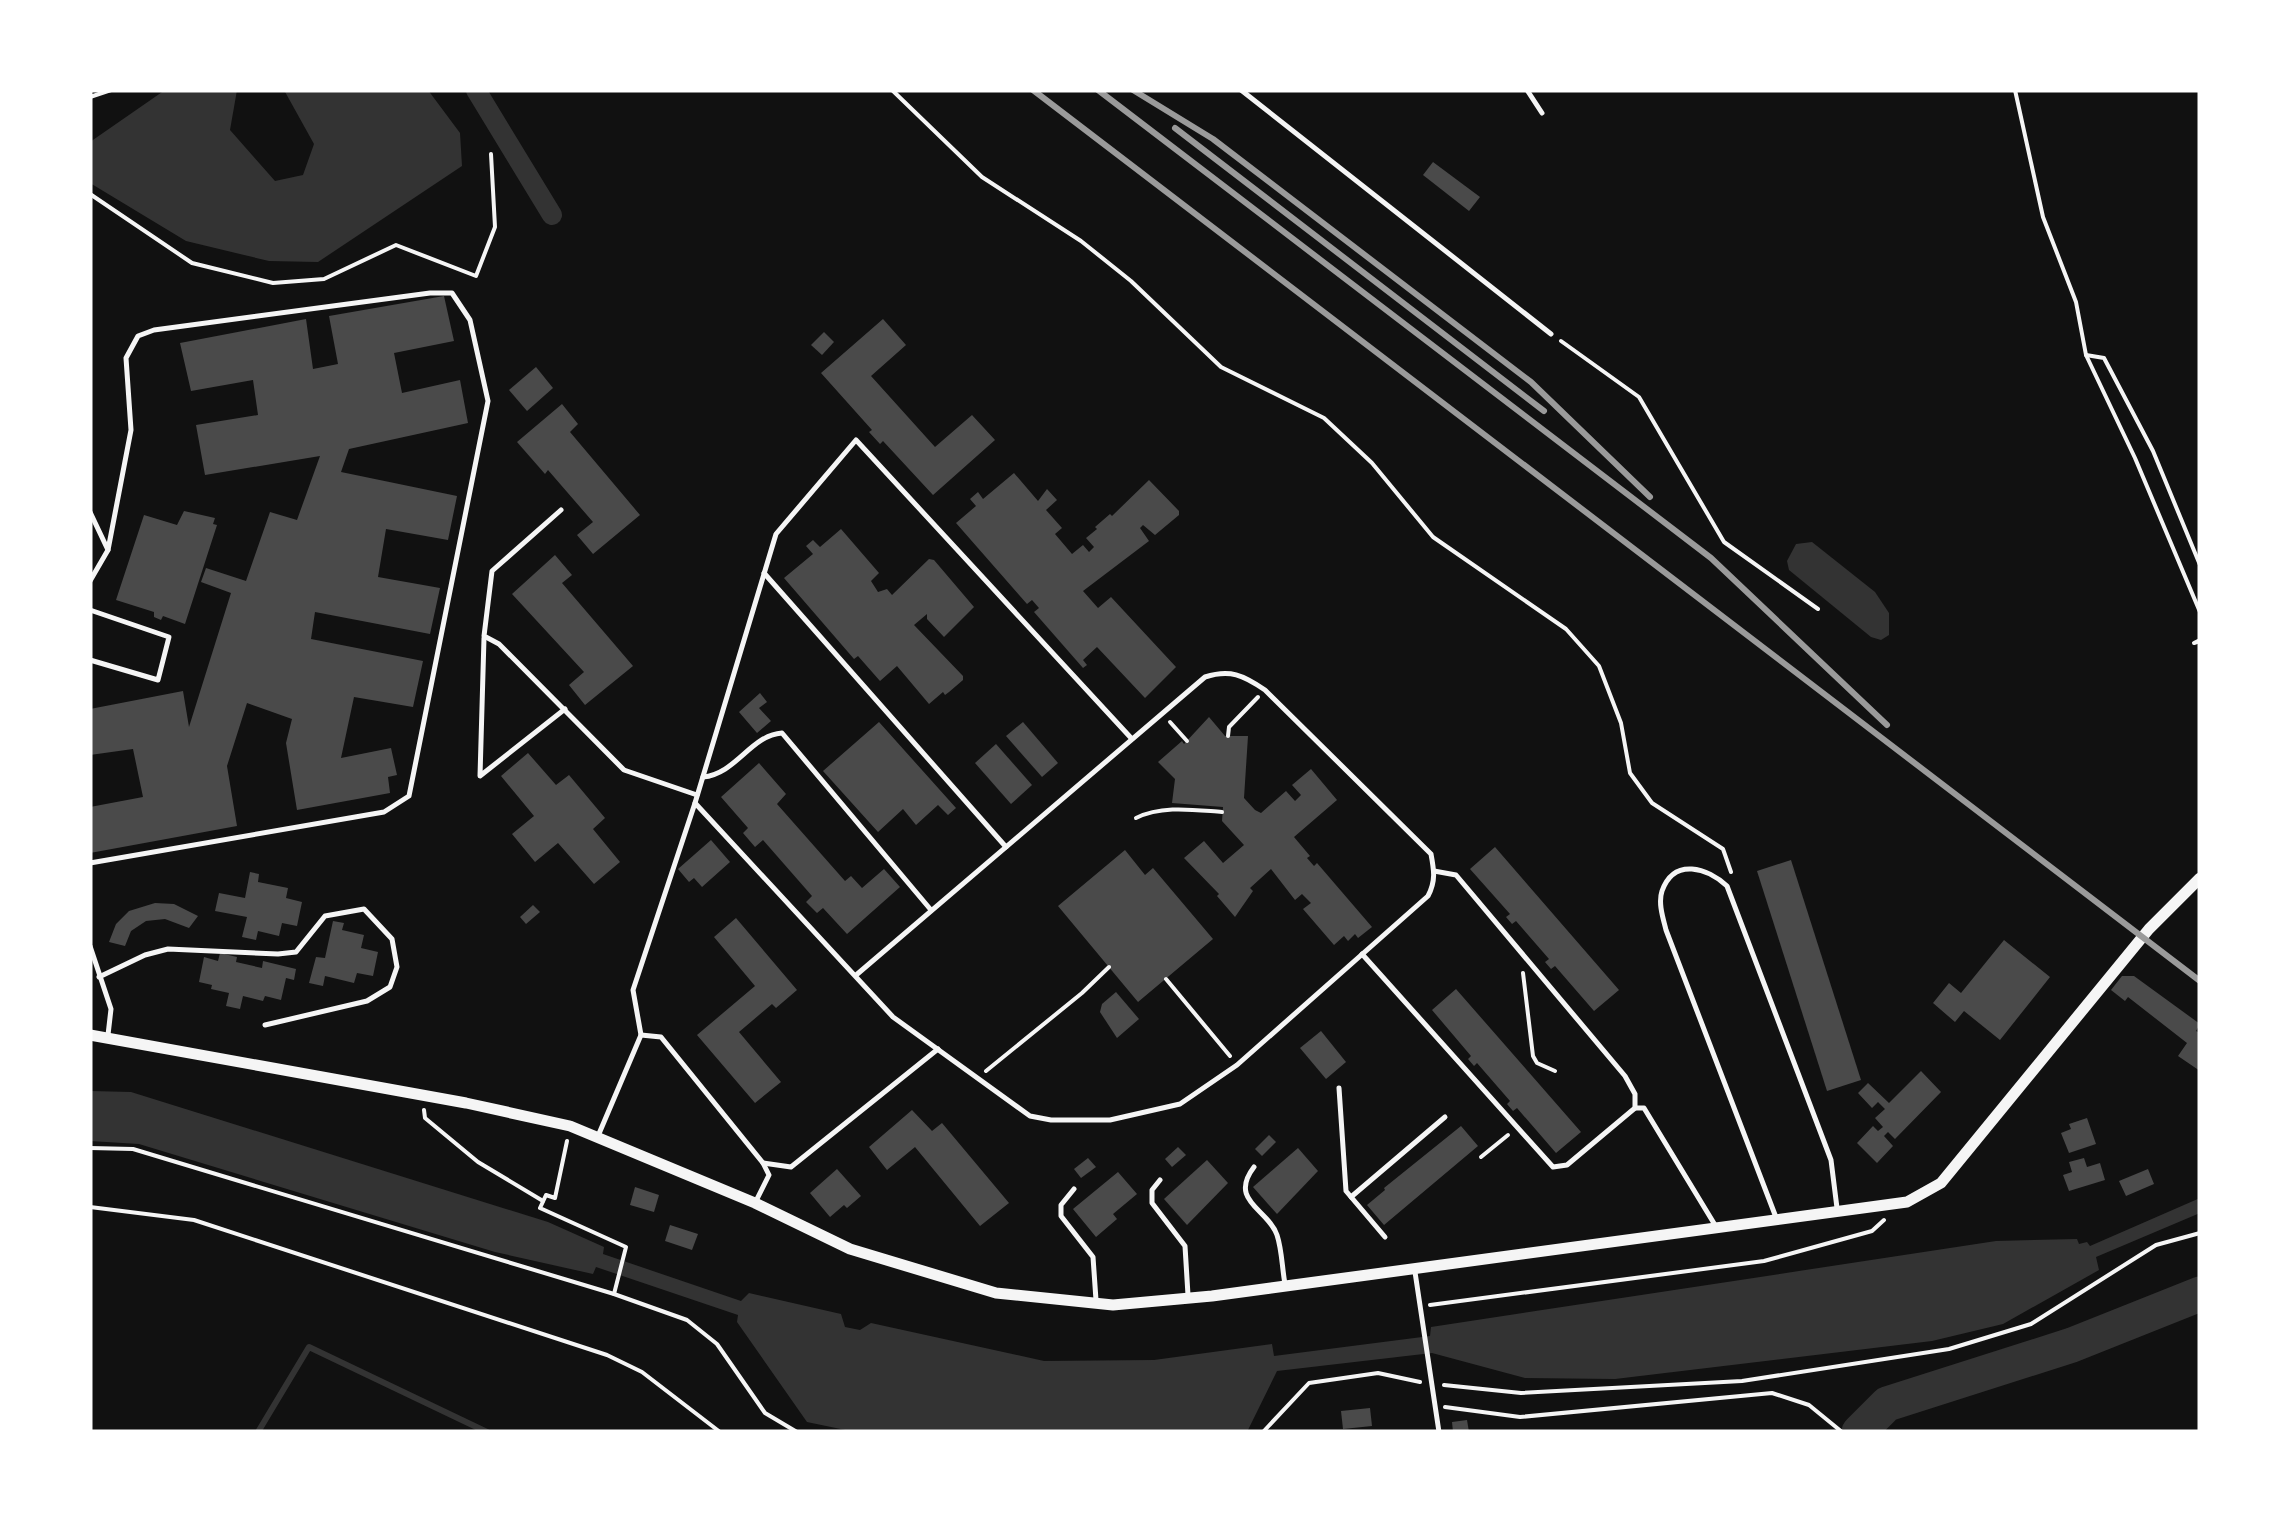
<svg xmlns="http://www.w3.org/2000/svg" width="2290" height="1522" font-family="Lato,sans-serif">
<rect width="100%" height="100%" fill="#111"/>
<g fill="#333">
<polygon points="165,90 237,90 230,130 275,181 303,175 314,144 284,90 428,90 460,133 462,166 318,262 269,261 186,241 90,183 90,142"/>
<polygon points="1812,542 1875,592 1889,613 1889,635 1881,640 1871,637 1789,570 1787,561 1796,544"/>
<polygon points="90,1091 131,1092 548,1222 604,1247 603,1254 741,1301 749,1293 841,1314 845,1327 860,1330 871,1323 1044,1361 1154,1360 1272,1344 1274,1356 1430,1336 1431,1327 1996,1241 2077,1239 2079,1244 2087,1242 2090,1246 2200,1198 2200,1213 2096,1257 2099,1270 2003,1324 1932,1341 1615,1379 1525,1378 1432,1353 1277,1371 1247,1432 855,1432 807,1422 737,1322 738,1315 596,1267 593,1274 495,1252 139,1144 90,1141"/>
</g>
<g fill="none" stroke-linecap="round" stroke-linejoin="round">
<polyline stroke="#333" stroke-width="6" points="258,1432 309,1347 487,1432"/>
<polyline stroke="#333" stroke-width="20" points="476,90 552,215"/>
<polyline stroke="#333" stroke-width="35" points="1859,1432 1887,1404 2072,1345 2200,1294"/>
</g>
<g fill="#4a4a4a">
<polygon points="1433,162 1480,197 1469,211 1423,175"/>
<polygon points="444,296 454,341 394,353 402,393 460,380 468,423 349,449 341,472 457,496 448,540 386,529 378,577 440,588 430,634 315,612 311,639 423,661 413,707 354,697 341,758 391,748 397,775 388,777 390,793 297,810 286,743 292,719 247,703 227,766 237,826 90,853 90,807 143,797 133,749 90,755 90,709 183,691 189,727 231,593 201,582 206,568 246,581 270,512 297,520 320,456 205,475 196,425 258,415 253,380 191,391 180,343 306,319 313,369 338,364 329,316"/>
<polygon points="883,319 906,345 871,376 935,447 972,415 995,440 933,495 883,441 880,444 869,432 872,430 821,373"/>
<polygon points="824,332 834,342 822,355 811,345"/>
<polygon points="536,367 553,388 527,411 509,390"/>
<polygon points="562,404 578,424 570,432 640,515 593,554 577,535 593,522 548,470 545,474 517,442"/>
<polygon points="1014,473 1038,501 1047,489 1057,500 1046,510 1062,528 1055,534 1072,554 1083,545 1089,552 1094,547 1086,538 1097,529 1095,527 1110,514 1112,516 1149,480 1179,511 1179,515 1155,535 1143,525 1140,528 1149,541 1083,591 1098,608 1111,597 1176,667 1145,698 1097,647 1083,660 1087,665 1083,668 1034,612 1039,608 1032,600 1027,604 956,523 976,506 970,499 978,492 983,499"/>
<polygon points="184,511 215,518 213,524 217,525 185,624 163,616 161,620 154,617 154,612 116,600 144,515 177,525"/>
<polygon points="841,529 879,573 871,581 878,592 887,589 892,595 929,559 934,560 974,607 944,637 927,619 927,614 914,625 963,676 963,680 949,692 945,695 943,692 929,704 897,666 880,681 858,656 854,659 784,578 813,554 806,546 813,540 820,547"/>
<polygon points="555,555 572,575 562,583 633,666 585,705 569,685 584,672 512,594"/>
<polygon points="760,693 767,702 759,708 771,721 757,733 739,712"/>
<polygon points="1209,717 1225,736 1248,736 1244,798 1255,810 1261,813 1286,791 1295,801 1301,795 1292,785 1311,769 1337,800 1294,837 1310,856 1307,858 1314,866 1317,863 1372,927 1358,938 1355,934 1348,941 1344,936 1334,945 1303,909 1311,903 1302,894 1295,900 1271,869 1250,888 1253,891 1235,917 1217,896 1219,894 1184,858 1204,841 1223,863 1244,845 1222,821 1223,807 1172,803 1175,779 1158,762 1182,741 1184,744"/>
<polygon points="879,722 956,808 948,815 938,805 916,825 903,809 878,832 823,771"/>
<polygon points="1023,722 1058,763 1042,777 1006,736"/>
<polygon points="996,744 1032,785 1011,804 975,763"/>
<polygon points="528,753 556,785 569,775 605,818 593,829 620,862 594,884 558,843 535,862 512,834 534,816 501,776"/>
<polygon points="759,763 786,794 777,804 845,881 851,876 862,888 884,869 900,887 847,934 823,908 817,913 806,902 812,896 763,840 755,847 743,833 748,828 721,797"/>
<polygon points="711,840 730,862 702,887 694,878 689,882 678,869"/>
<polygon points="1495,847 1619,990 1594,1011 1555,966 1551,969 1545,962 1549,959 1516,921 1512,924 1506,917 1510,914 1470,869"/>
<polygon points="1125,850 1145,875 1153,868 1213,939 1138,1002 1058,906"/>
<polygon points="1791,860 1861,1080 1827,1091 1757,871"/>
<polygon points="250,872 259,874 258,882 288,888 286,898 302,902 297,926 282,923 279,936 258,931 256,940 242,937 247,917 215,911 219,893 245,898"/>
<polygon points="155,903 174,904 198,916 189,928 165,919 146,921 131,931 125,946 109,942 116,924 129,911"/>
<polygon points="533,905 540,912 526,924 520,917"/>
<polygon points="736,918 797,990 776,1008 772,1004 739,1032 781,1082 755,1103 697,1035 755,986 714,937"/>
<polygon points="333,921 344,923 342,930 364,935 361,948 378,952 373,976 357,973 354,983 325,976 323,986 309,983 316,957 325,958"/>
<polygon points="2004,940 2050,977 2000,1040 1964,1011 1955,1022 1933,1003 1949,983 1961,993"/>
<polygon points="220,953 237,957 236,962 262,968 263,961 296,969 294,980 286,978 281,1000 265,996 263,1001 243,996 240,1009 226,1006 229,993 211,989 212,985 199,982 204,957 218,961"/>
<polygon points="2122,976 2134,976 2200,1024 2196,1031 2200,1033 2200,1071 2178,1056 2187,1043 2128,997 2125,1001 2111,990"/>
<polygon points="1456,989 1581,1132 1556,1153 1517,1108 1513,1111 1507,1104 1510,1101 1477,1063 1474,1066 1468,1059 1471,1056 1432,1010"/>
<polygon points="1116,992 1139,1019 1117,1038 1100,1012 1102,1004"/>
<polygon points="1321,1031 1346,1062 1326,1079 1300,1048"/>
<polygon points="1921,1071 1941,1092 1895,1139 1888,1132 1884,1136 1893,1146 1877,1163 1857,1143 1873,1126 1878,1131 1883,1127 1875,1118 1885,1109 1878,1102 1872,1108 1858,1093 1868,1083 1889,1103"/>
<polygon points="912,1110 932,1131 942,1123 1009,1203 980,1226 915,1147 887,1170 869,1147"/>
<polygon points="2087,1118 2096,1144 2069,1153 2061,1133 2071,1129 2069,1124"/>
<polygon points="1461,1126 1478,1146 1384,1225 1367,1205 1385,1190 1384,1188"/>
<polygon points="1269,1135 1276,1142 1262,1156 1255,1149"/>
<polygon points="1178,1147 1186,1155 1172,1167 1165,1159"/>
<polygon points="1298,1148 1318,1171 1277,1214 1253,1187"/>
<polygon points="1088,1158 1096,1167 1081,1178 1074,1169"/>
<polygon points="2084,1158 2087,1167 2100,1163 2105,1180 2069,1191 2063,1175 2072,1172 2069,1162"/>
<polygon points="1207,1160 1228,1183 1187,1225 1164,1199"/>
<polygon points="837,1169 861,1196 847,1208 844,1205 830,1217 810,1193"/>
<polygon points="2148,1169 2154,1184 2126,1196 2119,1181"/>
<polygon points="1118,1172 1137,1194 1113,1214 1117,1219 1096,1237 1073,1209"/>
<polygon points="635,1187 659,1195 654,1212 630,1205"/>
<polygon points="670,1225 698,1234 692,1250 665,1241"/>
<polygon points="1370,1408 1372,1426 1343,1429 1341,1411"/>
<polygon points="1467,1420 1469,1432 1453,1432 1452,1422"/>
</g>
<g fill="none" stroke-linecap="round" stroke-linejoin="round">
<g stroke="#f5f5f5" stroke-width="4">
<polyline points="892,90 982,177 1081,241 1131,281 1221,367 1324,418 1372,463 1433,537 1566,629 1599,666 1621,723 1630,773 1652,803 1723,849 1731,872"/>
<polyline points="2015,90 2043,217 2076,302 2086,355 2135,458 2200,612"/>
<polyline points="90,97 111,90"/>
<polyline points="90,194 192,263 273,283 324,279 396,245 476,276 495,227 491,154"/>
<polyline points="1561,341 1639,397 1724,542 1818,609"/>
<polyline points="2086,355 2104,358 2153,451 2200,565"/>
<polyline points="2200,640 2194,643 2200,641"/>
<polyline points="1170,722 1187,741"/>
<polyline points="1228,736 1229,727 1258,697"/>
<path d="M1136 818C1162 805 1194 810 1222 812"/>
<polyline points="1523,973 1533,1056 1537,1063 1555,1071"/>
<polyline points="1166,979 1230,1056"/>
<polyline points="986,1071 1082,993 1109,967"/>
<polyline points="424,1110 425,1118 478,1162 543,1201"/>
<polyline points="567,1141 555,1198 546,1195 540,1208 626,1247 614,1294"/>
<polyline points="90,1148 133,1149 614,1294 687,1320 717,1344 765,1413 797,1432"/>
<polyline points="1481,1157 1508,1135"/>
<polyline points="90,1207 194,1220 607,1355 642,1372 720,1432"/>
<polyline points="1430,1305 1764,1261 1872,1231 1884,1220"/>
<polyline points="1444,1385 1521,1393 1742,1381 1949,1349 2031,1324 2156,1245 2200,1233"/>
<polyline points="1445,1407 1520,1417 1772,1393 1809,1405 1842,1432"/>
<polyline points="1263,1432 1309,1383 1378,1373 1420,1382"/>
</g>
<g stroke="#f5f5f5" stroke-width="5">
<polyline points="1241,90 1551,334"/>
<polyline points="1527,90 1542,113"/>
<polyline points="561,510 492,571 484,636 499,644 624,770 697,795"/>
<polyline points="90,512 108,550 90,581"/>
<polyline points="764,573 1006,847"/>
<polyline points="90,610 169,637 158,680 90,660"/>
<polyline points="484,638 480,776 565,709"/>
<path d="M703 777C736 774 751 735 782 733L931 910"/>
<path d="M695 803 893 1017 1030 1116 1051 1120H1110L1180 1104 1237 1065 1428 896C1436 881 1434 870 1431 854L1265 690C1243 675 1230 669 1205 677L855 976"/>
<polyline points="90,863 384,812 409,796 488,401 470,320 452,293 430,293 154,330 138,336 126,358 131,430 108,550"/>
<polyline points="90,946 111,1009 108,1035"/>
<polyline points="1362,954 1553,1167 1567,1165 1635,1108 1635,1094 1625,1076 1456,875 1434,871"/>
<polyline points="99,977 145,955 168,949 278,954 296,952 325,916 364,909 392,939 397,967 390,987 367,1001 265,1025"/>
<polyline points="641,1035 633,990 695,803 776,534 856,440 1132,739"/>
<polyline points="1339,1088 1346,1191 1385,1237"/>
<polyline points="1635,1108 1644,1108 1715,1225"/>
<polyline points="598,1136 641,1035 661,1037 763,1163 769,1175 756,1201"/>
<polyline points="763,1163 791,1167 938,1049"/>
<path d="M1254 1167C1228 1201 1268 1209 1277 1235 1282 1250 1282 1268 1285 1284"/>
<polyline points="1160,1180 1152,1190 1152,1203 1185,1246 1188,1295"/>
<polyline points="1074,1189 1061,1205 1061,1216 1093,1257 1096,1300"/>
<polyline points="1351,1197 1445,1117"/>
<path d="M1777 1220 1666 930C1663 918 1658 903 1662 891 1674 857 1708 868 1727 886L1831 1160 1837 1208"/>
<polyline points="1415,1272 1439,1432"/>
</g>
<polyline stroke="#f5f5f5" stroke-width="11" points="90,1035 466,1103 570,1126 755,1203 850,1249 996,1293 1113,1305 1212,1296 1907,1202 1941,1183 2149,929 2200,878"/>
<g stroke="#9a9a9a" stroke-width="6">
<polyline points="1033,90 2200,981"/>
<polyline points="1098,90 1711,558 1887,725"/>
<polyline points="1133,90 1213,139 1531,382 1650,497"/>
<polyline points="1175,128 1544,411"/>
</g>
</g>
<rect width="2290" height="1522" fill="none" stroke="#ffffff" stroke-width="185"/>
</svg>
